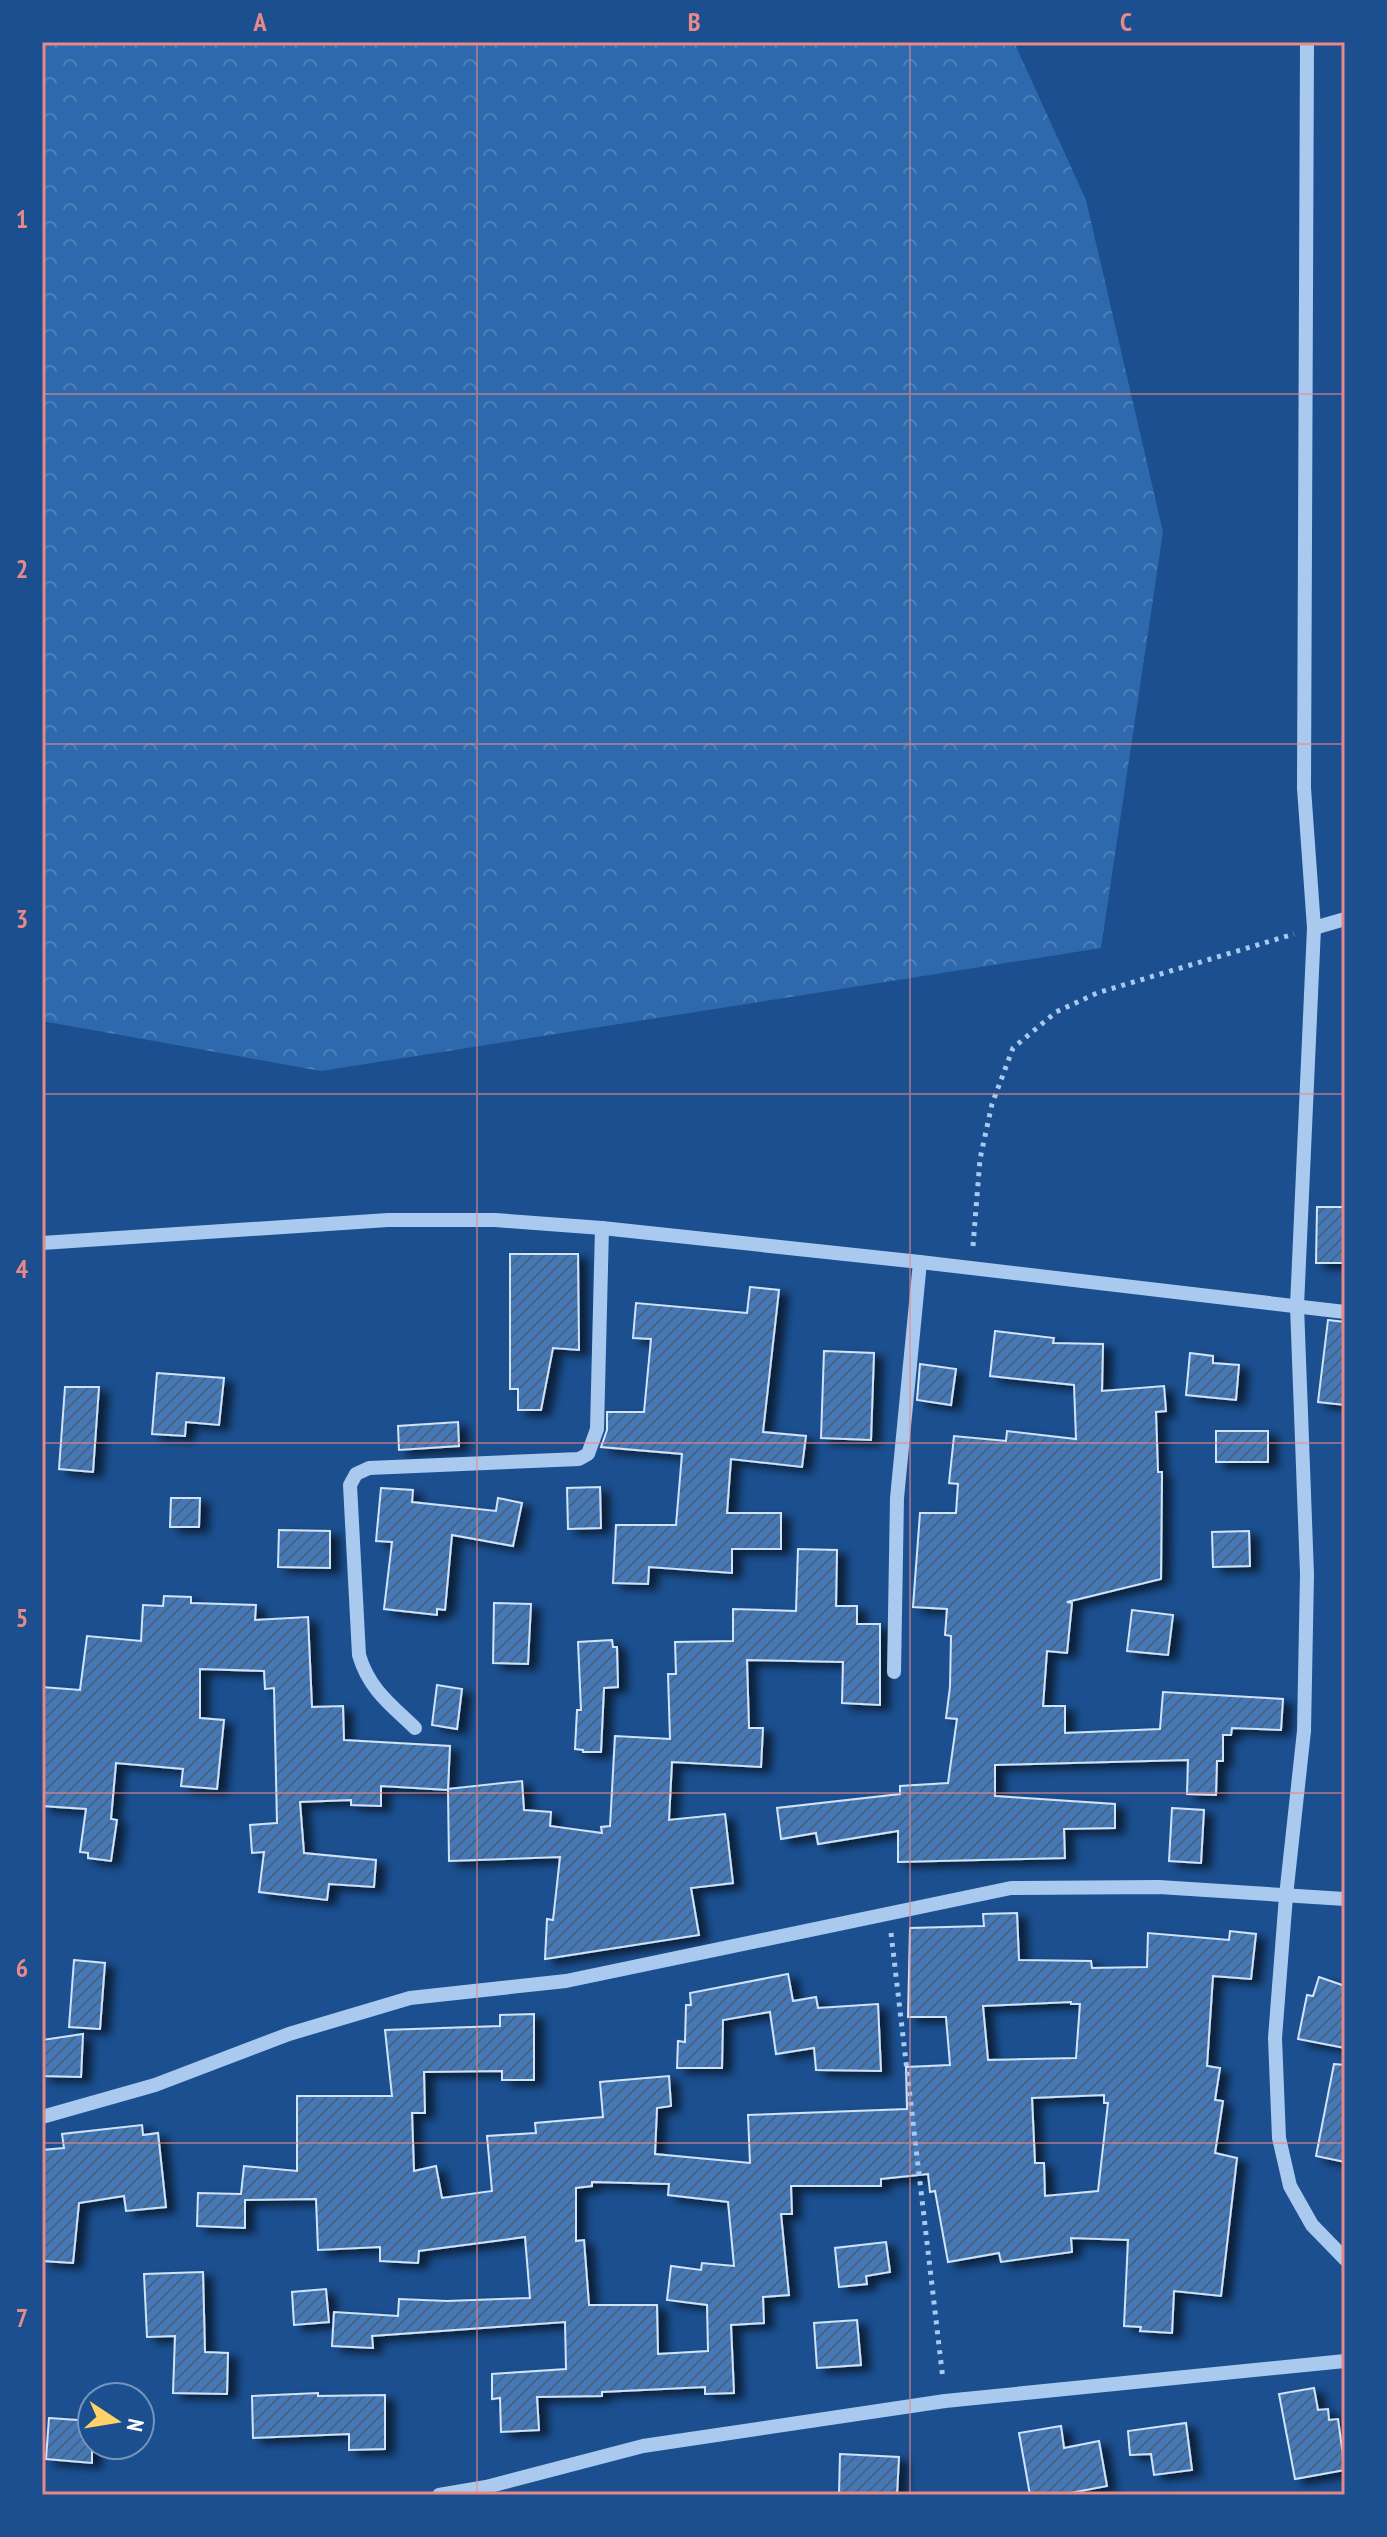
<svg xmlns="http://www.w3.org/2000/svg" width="1387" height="2537" font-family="'PT Sans Narrow',sans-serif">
<defs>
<pattern id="forest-crowns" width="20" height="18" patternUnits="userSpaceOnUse" patternTransform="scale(2)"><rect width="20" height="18" fill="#2e69ad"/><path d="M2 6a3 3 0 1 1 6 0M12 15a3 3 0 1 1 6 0" fill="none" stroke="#4d80b9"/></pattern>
<pattern id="building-hatch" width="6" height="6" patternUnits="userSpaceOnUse" patternTransform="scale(2)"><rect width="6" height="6" fill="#4478b7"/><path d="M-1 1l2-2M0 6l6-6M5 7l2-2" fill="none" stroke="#486282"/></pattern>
<filter id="shadow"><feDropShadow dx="9" dy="5" stdDeviation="4" flood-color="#0009"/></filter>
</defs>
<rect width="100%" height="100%" fill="#1b4f8f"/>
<polygon fill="url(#forest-crowns)" points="42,42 1014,42 1086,200 1163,532 1101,948 321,1071 42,1021"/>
<g fill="url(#building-hatch)" stroke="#cfe3fa" stroke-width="2" fill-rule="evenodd" filter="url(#shadow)">
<polygon points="1317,1207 1345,1207 1345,1263 1316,1263"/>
<polygon points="510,1254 578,1254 579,1350 553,1348 541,1410 518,1410 518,1389 510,1389"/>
<polygon points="750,1287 779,1290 763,1432 806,1436 802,1467 731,1459 727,1513 781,1513 781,1549 732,1549 732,1573 649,1567 648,1584 613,1583 616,1525 676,1525 682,1454 601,1447 607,1430 607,1412 644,1412 651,1339 633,1338 636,1303 747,1313"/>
<polygon points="1328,1320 1345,1322 1345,1405 1318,1402"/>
<polygon points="995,1331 1054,1338 1053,1343 1103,1344 1102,1391 1164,1386 1166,1411 1156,1412 1158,1472 1162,1472 1161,1579 1067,1602 1072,1603 1067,1653 1047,1651 1043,1706 1065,1706 1065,1733 1160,1729 1163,1692 1283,1699 1281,1730 1232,1728 1231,1735 1223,1735 1223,1761 1217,1761 1216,1795 1187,1794 1188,1760 995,1765 995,1796 1115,1804 1115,1828 1064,1829 1065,1858 898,1862 898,1831 818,1844 816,1833 781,1839 777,1808 900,1794 900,1786 948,1783 957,1719 946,1718 950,1687 951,1636 945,1635 947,1609 913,1607 920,1513 956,1513 958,1484 949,1483 954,1436 1006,1441 1007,1431 1076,1439 1074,1385 990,1376"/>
<polygon points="824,1351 874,1353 871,1440 821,1438"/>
<polygon points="1190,1353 1213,1356 1213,1363 1239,1365 1236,1400 1186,1395"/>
<polygon points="920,1364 956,1369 951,1405 917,1400"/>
<polygon points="157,1373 224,1378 219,1425 186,1422 185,1436 152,1434"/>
<polygon points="65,1387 99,1387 93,1472 59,1469"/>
<polygon points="458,1422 459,1446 399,1450 398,1426"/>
<rect x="1216" y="1431" width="52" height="31"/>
<polygon points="600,1487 601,1528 568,1529 567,1488"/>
<polygon points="381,1488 413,1490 412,1502 496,1511 498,1498 522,1503 513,1546 452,1535 445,1610 437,1609 437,1615 384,1609 392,1542 376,1541"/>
<polygon points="171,1498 200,1498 199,1527 170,1527"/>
<polygon points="279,1530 330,1531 330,1568 278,1567"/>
<polygon points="1249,1531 1250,1566 1213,1567 1212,1532"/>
<polygon points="798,1549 837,1550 836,1606 857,1606 857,1624 880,1624 880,1705 842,1703 843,1662 747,1660 749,1728 763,1728 761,1767 672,1762 669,1820 725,1814 733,1883 691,1888 699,1935 545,1959 547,1919 553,1920 560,1857 449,1861 448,1790 381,1786 381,1806 351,1805 351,1800 300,1802 304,1853 376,1860 374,1887 329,1884 327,1900 259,1892 264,1852 252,1853 250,1825 277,1823 274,1688 265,1689 264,1671 200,1669 200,1718 224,1720 217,1789 181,1786 183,1769 116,1763 111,1819 117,1820 111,1861 88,1858 88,1853 80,1852 86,1809 42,1806 42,1687 80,1690 87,1636 141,1641 143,1605 163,1606 164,1596 191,1597 191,1603 256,1605 255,1620 308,1617 312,1707 343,1706 344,1740 450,1746 448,1789 522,1781 524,1810 551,1812 550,1826 602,1833 601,1827 610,1826 615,1736 670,1739 668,1674 676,1674 675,1642 733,1641 733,1609 796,1611"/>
<polygon points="494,1603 531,1604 528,1664 493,1663"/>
<polygon points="1132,1610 1173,1615 1168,1655 1127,1651"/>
<polygon points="612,1640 613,1647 617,1647 618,1687 604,1688 601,1752 583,1752 583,1750 575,1749 577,1710 581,1710 578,1642"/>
<polygon points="437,1685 462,1689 457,1729 432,1725"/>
<polygon points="1172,1808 1204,1810 1201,1863 1169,1861"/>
<path d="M1017 1913 1019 1960 1091 1961 1092 1968 1147 1967 1148 1933 1229 1940 1230 1931 1256 1934 1251 1979 1213 1976 1207 2066 1220 2068 1215 2100 1223 2101 1215 2153 1237 2158 1221 2296 1174 2291 1172 2333 1140 2331 1141 2327 1124 2326 1128 2240 1071 2238 1072 2252 1001 2262 999 2253 948 2262 935 2191 930 2192 928 2174 881 2179V2186H791L792 2214H781L789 2295 763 2297 764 2323 731 2325 734 2393 705 2394V2387L602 2392V2396L537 2397 539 2430 501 2432 500 2398 492 2399V2374L566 2369 565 2322 372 2336 373 2348 332 2346 334 2312 398 2316 399 2299 447 2301 530 2298 525 2237 419 2251 418 2263 380 2261V2247L318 2250 316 2199 245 2200V2228L197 2226 198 2193 241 2194 244 2166 297 2171V2096H392L385 2030 500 2026V2015L534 2014V2080H502V2071L424 2072 425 2113H412L414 2171 436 2166 442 2198 492 2191 487 2136 536 2133 535 2123 603 2117 600 2082 669 2076 671 2106 657 2108 655 2154 750 2163 748 2115 907 2109 906 2067 950 2065 946 2017H908L910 1928 984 1926 983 1914ZM1071 2002V2004H1080L1076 2058 988 2060 983 2006ZM1104 2095V2103H1108L1098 2191 1045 2196 1044 2163H1035L1032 2098ZM592 2182 669 2184 668 2195 728 2202 734 2266 702 2263 701 2270 671 2266 667 2300 707 2305 708 2351 658 2354 657 2305H589L584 2240 576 2241V2188L592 2186Z"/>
<polygon points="74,1960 105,1963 100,2029 69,2027"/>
<polygon points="788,1974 793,2001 816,1997 818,2008 878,2004 881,2071 816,2070 814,2048 776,2054 770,2012 723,2020 722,2068 677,2068 678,2041 685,2042 686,2005 691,2005 690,1993"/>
<polygon points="1319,1977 1345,1986 1345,2048 1298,2039 1307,1995 1313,1996"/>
<polygon points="83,2034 81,2077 42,2076 42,2040"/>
<polygon points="1334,2064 1345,2065 1345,2162 1316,2156"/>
<polygon points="142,2125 143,2135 158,2133 166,2207 126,2211 124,2196 79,2203 73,2263 42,2261 42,2150 64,2148 62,2134"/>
<polygon points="886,2242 890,2272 866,2276 867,2284 839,2287 835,2248"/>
<polygon points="203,2272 205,2352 228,2353 227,2394 173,2393 175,2336 147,2337 144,2274"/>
<polygon points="326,2289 329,2322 294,2325 292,2292"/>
<polygon points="857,2320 861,2365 817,2368 814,2323"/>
<polygon points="1314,2388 1318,2410 1328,2409 1329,2420 1338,2419 1345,2470 1295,2479 1279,2394"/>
<polygon points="318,2393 318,2396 385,2395 385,2449 349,2450 349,2434 253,2438 252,2396"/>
<polygon points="49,2418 92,2421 92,2463 46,2459"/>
<polygon points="1186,2423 1192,2470 1154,2475 1151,2454 1130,2455 1128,2431"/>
<polygon points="1061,2426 1064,2448 1099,2441 1107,2486 1060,2495 1030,2495 1019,2433"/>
<polygon points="840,2454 899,2457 897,2495 839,2495"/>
</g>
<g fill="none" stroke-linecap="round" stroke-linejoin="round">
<g stroke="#a9c9ee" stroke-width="5" stroke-dasharray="4 6" stroke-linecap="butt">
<polyline points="973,1246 980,1159 992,1104 1013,1048 1056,1012 1097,993 1294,934"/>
<polyline points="891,1933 943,2380"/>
</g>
<g stroke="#a9c9ee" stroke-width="14">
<polyline points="1307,42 1304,788 1314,928 1297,1306 1307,1574 1304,1731 1286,1896 1275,2038 1279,2138 1290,2186 1312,2225 1345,2259"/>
<polyline points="1314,928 1345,919"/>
<polyline points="42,1243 388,1220 495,1220 602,1228 920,1262 1345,1312"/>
<polyline points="894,1672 897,1498 920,1262"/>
<path d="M415 1728C390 1704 369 1689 359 1655L350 1485 356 1474 369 1468 579 1459 588 1454 597 1429 602 1228"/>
<polyline points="42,2117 155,2085 289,2034 410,1998 566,1981 1011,1888 1159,1887 1345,1899"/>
<polyline points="439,2495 486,2487 643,2446 945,2401 1345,2361"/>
</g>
</g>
<path fill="none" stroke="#e88989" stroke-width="2" stroke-opacity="0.55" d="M477 42V2495M910 42V2495M42 394H1345M42 744H1345M42 1094H1345M42 1443H1345M42 1793H1345M42 2143H1345"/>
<rect width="1387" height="2537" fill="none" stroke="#1b4f8f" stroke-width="88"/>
<g transform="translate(116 2421) rotate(102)"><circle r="38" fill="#1b4f8f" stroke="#7695bc" stroke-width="2"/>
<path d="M0-6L14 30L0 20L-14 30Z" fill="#ffd166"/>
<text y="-12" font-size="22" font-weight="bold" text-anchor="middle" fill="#ffffff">N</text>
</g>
<rect x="44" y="44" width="1299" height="2449" fill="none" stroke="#e88989" stroke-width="3"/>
<g font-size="26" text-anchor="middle" font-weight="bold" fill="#e88989">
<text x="260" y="31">A</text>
<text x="694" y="31">B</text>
<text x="1126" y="31">C</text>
<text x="22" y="228">1</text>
<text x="22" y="578">2</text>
<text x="22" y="928">3</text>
<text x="22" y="1278">4</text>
<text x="22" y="1627">5</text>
<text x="22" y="1977">6</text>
<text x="22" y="2327">7</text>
</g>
</svg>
